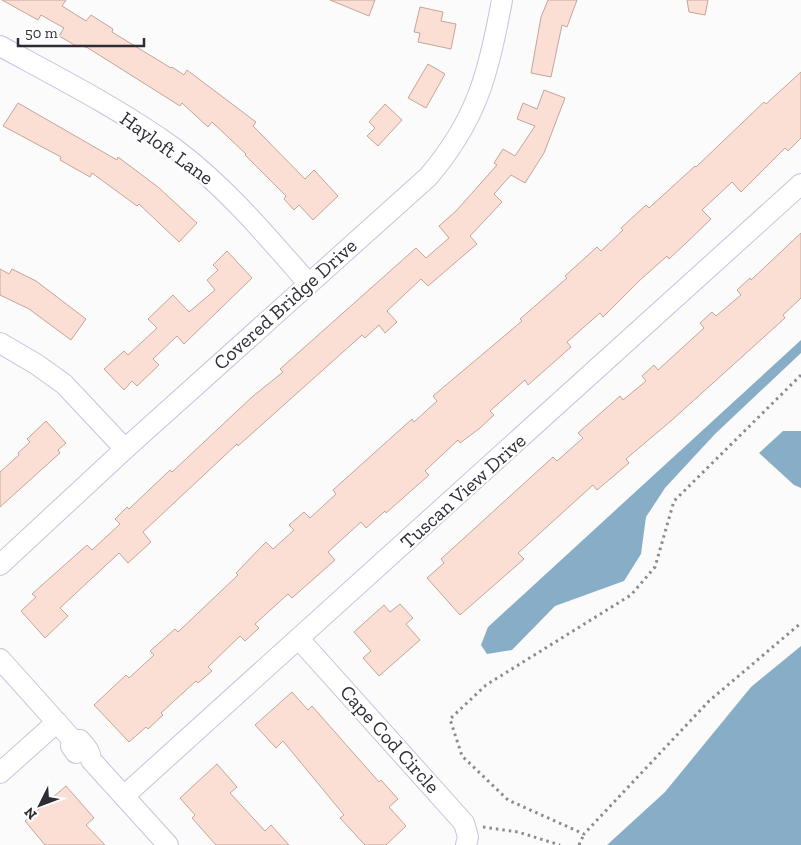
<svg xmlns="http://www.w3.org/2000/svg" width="801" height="845" font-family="'Zilla Slab',serif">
<rect width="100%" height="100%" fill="#fbfbfb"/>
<g fill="#88adc6">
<polygon points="801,340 801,353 715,434 665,488 646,517 641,554 624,581 555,606 512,650 487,654 481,645 488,627"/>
<polygon points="783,431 801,431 801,488 794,485 759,453"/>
<polygon points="801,646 801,845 607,845 665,792 751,687"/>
</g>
<g fill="#fbdfd4" stroke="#c5a598">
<polygon points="2,0 66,0 62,6 86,21 91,15 113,29 112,32 171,68 172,67 184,75 187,70 256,122 253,126 305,179 314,170 338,196 313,220 299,205 294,210 284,199 286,196 245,155 246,154 212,122 208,127 182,103 180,106 88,48 80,45 78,47 59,36 64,28 41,15 38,20"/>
<polygon points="330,0 375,0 369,16"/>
<polygon points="548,0 577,0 567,27 562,25 551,77 531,73 541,17"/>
<polygon points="687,0 708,0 705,15 689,12"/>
<polygon points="420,7 443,12 441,21 456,24 451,49 418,42 420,33 414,32"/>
<polygon points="428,64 445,74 426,108 408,98"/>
<polygon points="801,72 801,138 788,151 785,148 741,192 732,182 702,210 711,219 684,245 669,259 667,256 639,281 603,317 600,313 567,342 571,347 528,385 525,380 490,411 494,415 480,428 460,443 458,440 425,471 429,475 386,513 385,511 366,528 361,522 328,552 335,560 292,598 288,594 255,624 259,628 245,641 240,636 208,667 212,671 198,683 196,681 161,713 163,715 148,729 146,727 129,742 94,705 126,675 129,678 154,655 150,651 175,629 178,632 238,575 236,573 266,542 273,549 294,530 289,525 304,512 310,518 336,494 333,490 412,419 414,422 437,401 433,396 522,321 520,319 567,278 565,276 597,247 601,251 623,230 621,228 646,205 649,208 695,166 696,167 764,102 766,104"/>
<polygon points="544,90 565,98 544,153 525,183 511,175 494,194 502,202 470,236 477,244 428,286 421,279 387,311 397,322 385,333 379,325 365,338 362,335 238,446 237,444 143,532 151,542 128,563 119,553 60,608 68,616 45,638 21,611 36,597 32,594 87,545 92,550 120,524 115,519 127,507 129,509 170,470 172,472 252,397 283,372 280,369 416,248 426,258 449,238 439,226 456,211 497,165 494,163 503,149 515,156 535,126 517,119 523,103 537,109"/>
<polygon points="18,103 117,160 118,157 158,187 197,223 179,242 139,204 137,206 92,173 90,177 60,160 61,157 3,126"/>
<polygon points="385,104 402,120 378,146 367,136 375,128 369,122"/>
<polygon points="801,233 801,298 783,315 785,318 672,420 626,459 629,463 597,490 593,485 518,553 524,559 460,615 427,578 444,563 441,559 553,457 557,461 583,438 578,433 620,396 623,400 646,381 642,376 654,365 658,370 704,328 700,323 712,312 716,316 741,295 737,290 750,278 751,280"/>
<polygon points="227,251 252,278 184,344 177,336 153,359 159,365 137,386 132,381 124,390 104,369 124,351 128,355 157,328 148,319 173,295 189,312 215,290 207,280 218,270 213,265"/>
<polygon points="0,269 9,274 12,269 36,281 86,319 71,340 29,309 0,295"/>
<polygon points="46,421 66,443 58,450 60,453 0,507 0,472 19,455 18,453 30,442 27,439"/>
<polygon points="400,604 413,618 406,624 420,640 379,676 363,658 371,651 354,632 384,605 390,612"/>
<polygon points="292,692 308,710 312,706 379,782 381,780 398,799 389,807 406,826 386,845 365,845 340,818 344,815 283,741 276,748 255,725"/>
<polygon points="217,764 237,787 230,793 265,831 271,825 289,845 216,845 192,818 195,815 180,798"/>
<polygon points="66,786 94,818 86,825 105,845 45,845 25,821"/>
</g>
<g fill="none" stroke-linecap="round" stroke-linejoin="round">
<g stroke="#cac0df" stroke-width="22">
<g id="minor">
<path d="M0 46C59 78 120 109 174 148 226 187 266 235 308 283"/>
<polyline points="0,343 36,364 64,384 125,449"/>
<path d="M0 565 125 449 428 177C477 120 489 72 502 0"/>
<polyline points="299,639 464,823 468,837 466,845"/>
<polyline points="0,659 70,737 72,740 71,746 76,753"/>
<path d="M72 740H80C86 747 90 750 91 760L168 845"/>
<polyline points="0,773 57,722"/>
<polyline points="124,796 801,184"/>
</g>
</g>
<g stroke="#8c8a90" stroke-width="3" stroke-dasharray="2.5 4" stroke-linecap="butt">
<polyline points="801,375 674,501 655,567 631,595 486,685 450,719 462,756 508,800 584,834 709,701 801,623"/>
<polyline points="483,827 518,832 560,845"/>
<polyline points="579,845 584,834"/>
</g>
<use href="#minor" stroke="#fff" stroke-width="20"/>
</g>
<g text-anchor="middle" stroke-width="4.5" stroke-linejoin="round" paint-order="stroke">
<g font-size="20" fill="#2f2c37" stroke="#fff">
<text transform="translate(167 148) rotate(36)" y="7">Hayloft Lane</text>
<text transform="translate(285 304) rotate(-42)" y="7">Covered Bridge Drive</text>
<text transform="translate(463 491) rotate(-42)" y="7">Tuscan View Drive</text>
<text transform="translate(390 739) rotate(48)" y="7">Cape Cod Circle</text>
</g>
</g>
<g transform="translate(40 805) rotate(228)" stroke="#ffffff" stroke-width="4" paint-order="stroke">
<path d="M0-4L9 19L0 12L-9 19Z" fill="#2f2c37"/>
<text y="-8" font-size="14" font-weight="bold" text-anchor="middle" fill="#2f2c37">N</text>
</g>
<path d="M18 38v8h126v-8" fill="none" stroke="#2f2c37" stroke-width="2.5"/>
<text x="25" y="38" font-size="15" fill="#2f2c37" stroke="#ffffff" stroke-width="4" paint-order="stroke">50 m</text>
</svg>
